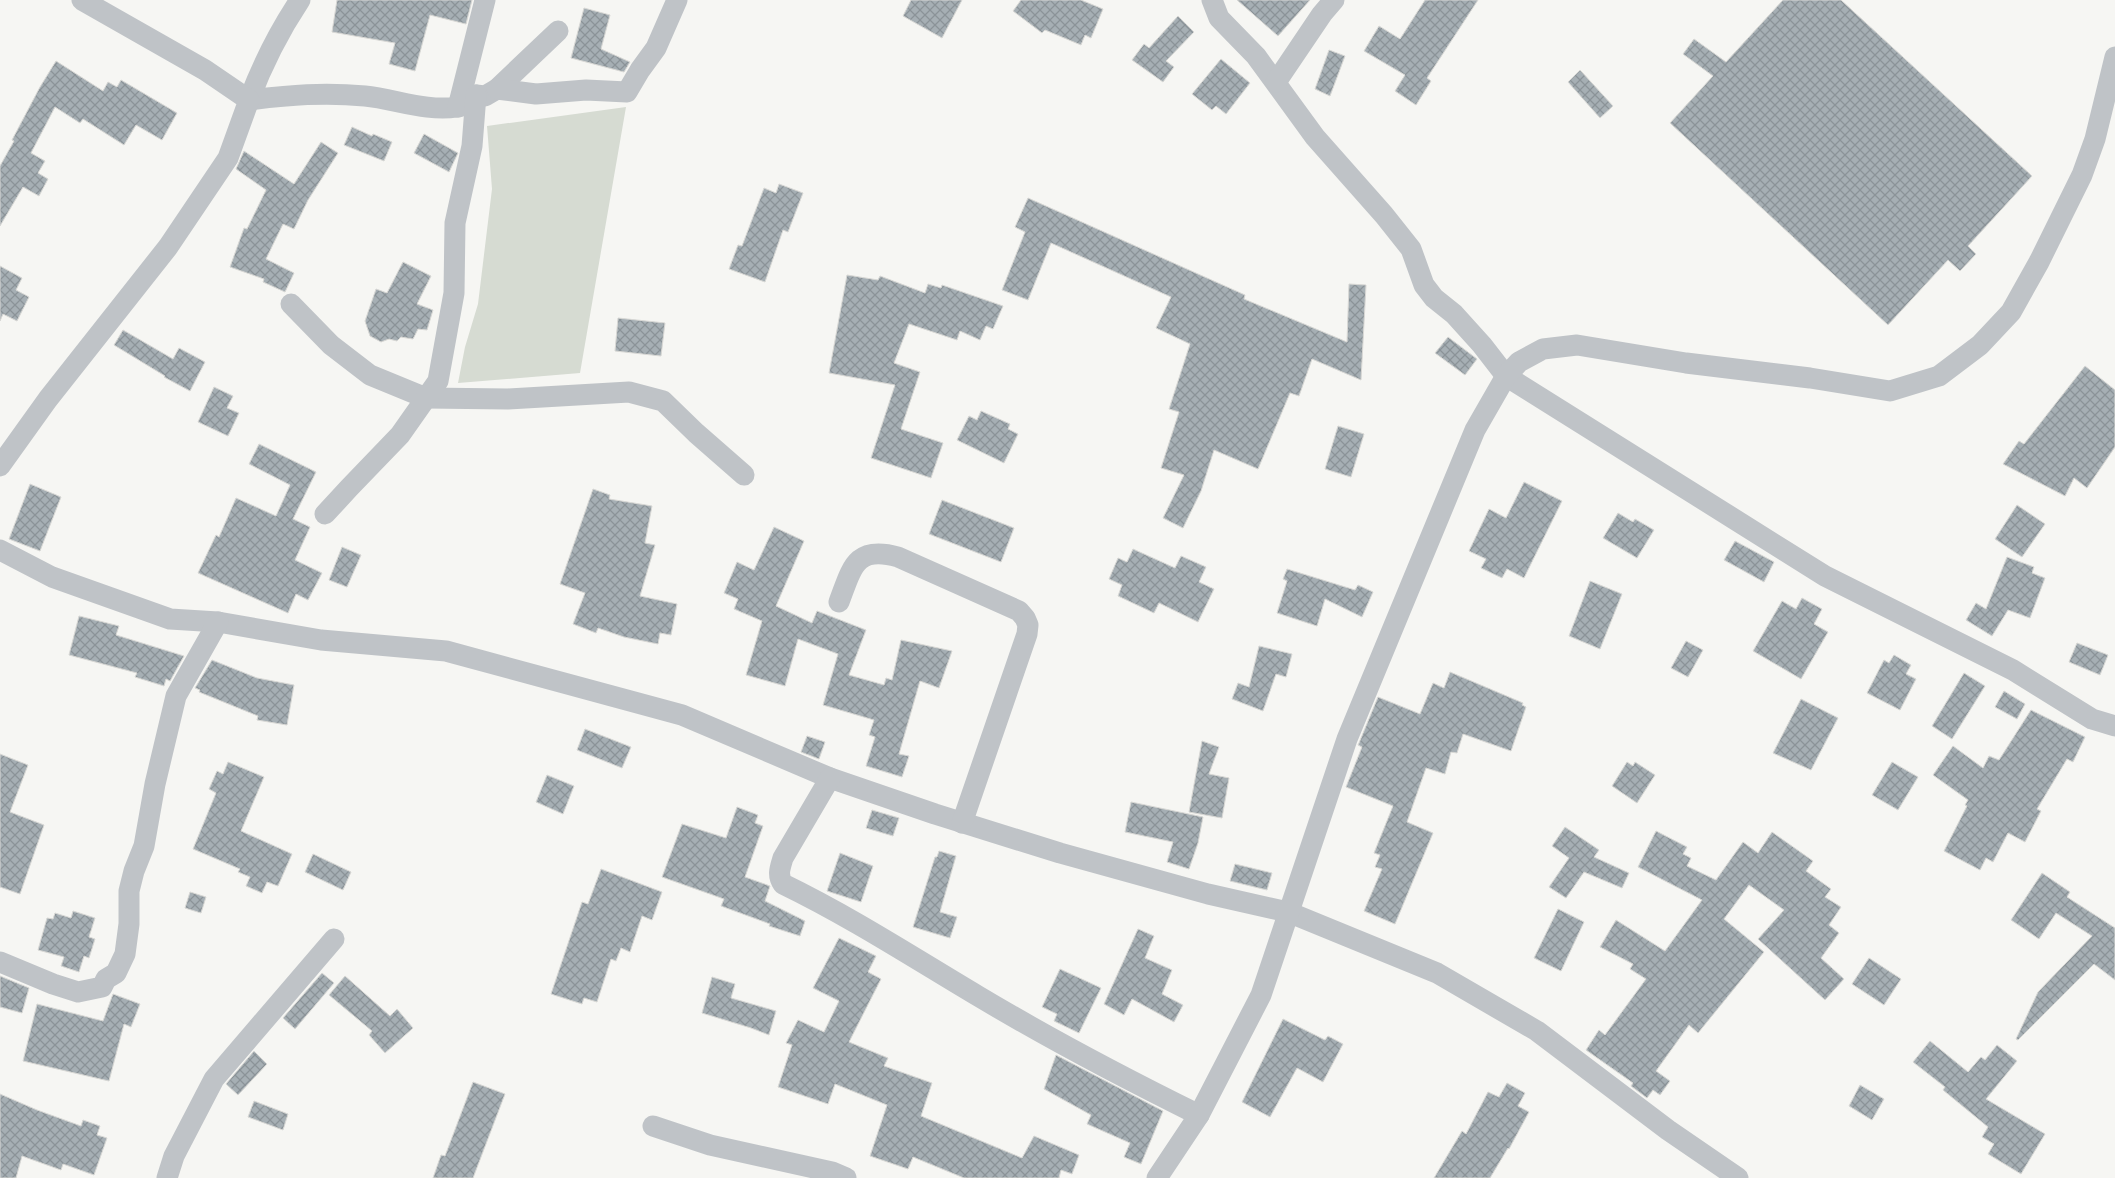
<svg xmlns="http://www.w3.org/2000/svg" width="2115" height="1178" font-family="'Fira Sans',sans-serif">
<defs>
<pattern id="building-cross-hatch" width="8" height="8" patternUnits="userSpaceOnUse" patternTransform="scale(1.25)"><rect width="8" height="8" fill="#a6afb4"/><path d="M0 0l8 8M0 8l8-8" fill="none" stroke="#8b9398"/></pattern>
</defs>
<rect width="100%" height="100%" fill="#f6f6f3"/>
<polygon fill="#d6dbd2" points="626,107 580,373 458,383 465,347 478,304 492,189 487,126"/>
<g fill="url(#building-cross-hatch)" stroke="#d8d8d5">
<polygon points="337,0 472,0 466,24 430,15 415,71 389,64 395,43 332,32"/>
<polygon points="911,0 962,0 942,38 903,16"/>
<polygon points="1021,0 1081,0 1103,9 1091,38 1085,35 1081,45 1045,30 1042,33 1013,11"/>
<polygon points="1237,0 1310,0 1278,36"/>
<polygon points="1425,0 1478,0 1427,78 1431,81 1416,105 1395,91 1405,75 1364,51 1379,26 1400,39"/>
<polygon points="1783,0 1841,0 2032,176 1968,246 1976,254 1960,271 1948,260 1888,325 1670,123 1713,76 1683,54 1694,39 1726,62"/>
<polygon points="584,8 610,15 601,49 630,62 624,72 571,58"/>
<polygon points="1178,16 1194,32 1166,61 1174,67 1163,82 1132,60 1144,44 1149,48"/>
<polygon points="1329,50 1345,56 1330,96 1315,89"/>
<polygon points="1221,59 1250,83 1226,114 1216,106 1212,110 1192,94"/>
<polygon points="56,61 103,91 108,82 117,87 121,80 177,113 162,140 136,125 124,145 83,119 80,123 55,107 31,153 45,161 38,173 48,179 39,196 23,187 0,226 0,166 14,141 12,140 40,87"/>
<polygon points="1580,70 1613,106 1600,118 1568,82"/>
<polygon points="352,127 372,136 373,134 392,142 384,161 344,145"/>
<polygon points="424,134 458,153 449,172 414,153"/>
<polygon points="321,142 338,153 308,200 294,229 283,224 266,259 294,273 285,292 263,282 264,279 230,267 244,228 247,229 266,190 236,169 244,151 294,184"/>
<polygon points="779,184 803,193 788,232 783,230 765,282 729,269 738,245 742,246 764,188 776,193"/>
<polygon points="1028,198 1245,295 1244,299 1347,342 1349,284 1366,285 1361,380 1312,359 1299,396 1290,393 1258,469 1214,450 1201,491 1183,528 1163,518 1184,475 1161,468 1179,412 1169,409 1190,344 1156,328 1171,297 1051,243 1028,300 1002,290 1025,232 1015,227"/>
<polygon points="403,262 431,276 417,304 433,310 427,330 418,329 413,339 401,337 397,341 389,339 381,342 370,336 365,321 376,289 387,293"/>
<polygon points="0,266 22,278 16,290 29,297 17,321 3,314 0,321"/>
<polygon points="847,275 878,280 880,276 925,293 928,284 941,288 942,285 1003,306 993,329 986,326 980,340 960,331 957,340 909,324 894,363 920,372 901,429 943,443 931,478 871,458 895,385 829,373"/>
<polygon points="618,318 665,323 661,356 615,351"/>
<polygon points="123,330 173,359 179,348 205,362 190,391 164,377 165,376 114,345"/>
<polygon points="1448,337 1477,359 1465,375 1435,353"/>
<polygon points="2085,366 2115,390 2115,447 2087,488 2074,478 2065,496 2003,464 2019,441 2024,444"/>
<polygon points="214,387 233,396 227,408 239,413 228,436 198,422"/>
<polygon points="981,411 1010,424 1008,429 1018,434 1004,463 957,440 969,416 977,420"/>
<polygon points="1338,426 1364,434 1351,477 1325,469"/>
<polygon points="259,444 316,472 293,519 310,527 295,560 322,573 308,600 296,594 288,613 198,573 216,535 219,537 236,498 276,516 290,485 249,464"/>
<polygon points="1524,482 1562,501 1524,578 1507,569 1502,578 1481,568 1486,559 1469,551 1489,509 1506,518"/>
<polygon points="30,484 61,497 40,551 9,539"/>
<polygon points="593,489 610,495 609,499 652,506 645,543 655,545 640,596 677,604 671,635 660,633 658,644 624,637 598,628 596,633 573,624 585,593 560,584"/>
<polygon points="942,500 1014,528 1001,562 929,534"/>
<polygon points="2017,505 2045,524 2022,557 1995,539"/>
<polygon points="1618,513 1633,522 1635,519 1654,530 1637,558 1603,538"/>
<polygon points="774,527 804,541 776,606 812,623 817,611 866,630 849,675 884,685 886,678 892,680 901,640 952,651 939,688 920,681 899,754 909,756 902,777 866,766 875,737 869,735 874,720 823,705 838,654 798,639 785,686 746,675 762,621 734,609 738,599 724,593 737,562 754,570"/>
<polygon points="1735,541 1774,562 1764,582 1724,560"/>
<polygon points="342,547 361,555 347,587 329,580"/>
<polygon points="1133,549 1175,568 1181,556 1206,567 1199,582 1214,589 1198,622 1159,603 1154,613 1118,596 1122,585 1109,579 1118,558 1127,562"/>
<polygon points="2007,557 2034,567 2032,573 2045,578 2030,618 2008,610 1992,636 1966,620 1976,603 1986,609"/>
<polygon points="1287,569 1355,590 1358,585 1373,592 1362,617 1325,599 1317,626 1277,613 1287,581 1283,579"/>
<polygon points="1590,581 1622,594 1600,649 1569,636"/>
<polygon points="1802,598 1822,609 1814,624 1828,632 1801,679 1753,651 1782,601 1796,609"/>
<polygon points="79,616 119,626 116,635 184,656 170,681 166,679 164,686 135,677 137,673 69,655"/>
<polygon points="1686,641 1703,650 1688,677 1671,668"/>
<polygon points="2077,643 2108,655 2100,675 2069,662"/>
<polygon points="1259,646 1292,654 1286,677 1276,674 1263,711 1232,699 1238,683 1249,687"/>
<polygon points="1894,655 1911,665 1906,674 1916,679 1900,710 1867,693 1884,660 1889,663"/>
<polygon points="212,660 257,678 294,685 287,725 257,720 258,716 199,692 200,690 195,688"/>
<polygon points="1450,672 1523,703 1522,705 1526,707 1511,751 1463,734 1457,753 1451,752 1445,774 1426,768 1407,822 1433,833 1395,924 1364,911 1382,869 1375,867 1380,855 1374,853 1393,806 1346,787 1362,747 1358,745 1359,743 1378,697 1420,714 1433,683 1444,688"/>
<polygon points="1964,673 1985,686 1952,739 1932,726"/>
<polygon points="2004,691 2025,704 2017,719 1995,707"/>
<polygon points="1801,699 1838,718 1811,770 1773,753"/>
<polygon points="2031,710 2085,737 2073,762 2067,759 2037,809 2041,811 2025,842 2008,833 1993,862 1986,858 1980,870 1944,851 1967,806 1965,805 1968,800 1933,775 1953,746 1983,768 1989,756 1999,760"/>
<polygon points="585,729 631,747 622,768 577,750"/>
<polygon points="807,736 825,742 819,759 801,752"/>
<polygon points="1202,741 1219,747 1209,774 1229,778 1222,818 1189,812"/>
<polygon points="0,754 28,765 10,812 44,825 20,894 0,887"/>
<polygon points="228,762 264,777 241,831 292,854 278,886 267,882 262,893 246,886 250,877 238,872 240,869 193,849 216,793 209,789 217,771 223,774"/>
<polygon points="1627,762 1633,766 1635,762 1655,775 1637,803 1612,786"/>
<polygon points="1892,762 1918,777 1898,810 1872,795"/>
<polygon points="547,775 574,786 563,814 536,802"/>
<polygon points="1131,802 1203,817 1198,843 1189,869 1167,862 1173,842 1125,832"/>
<polygon points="737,807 758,815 755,823 763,826 745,877 770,886 765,901 805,921 800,936 769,926 770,924 721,906 724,899 662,877 682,824 726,838"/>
<polygon points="872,810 899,818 893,836 866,828"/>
<polygon points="1565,827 1599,850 1594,857 1629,873 1622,888 1584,872 1566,898 1549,887 1569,858 1552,846"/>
<polygon points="1656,831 1687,847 1683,854 1691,858 1687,866 1716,880 1743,842 1758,853 1772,832 1813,861 1806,871 1831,889 1825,897 1841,907 1829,925 1839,933 1821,958 1844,979 1825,1000 1758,939 1784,910 1749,885 1724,919 1764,952 1698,1033 1689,1025 1656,1071 1670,1081 1660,1095 1653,1090 1647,1098 1631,1086 1633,1083 1586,1050 1599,1030 1605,1035 1646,979 1630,969 1633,964 1600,947 1616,920 1665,951 1702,900 1638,867"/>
<polygon points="939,851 956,856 940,912 957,917 950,938 913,927 935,857 937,857"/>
<polygon points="840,853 873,866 861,902 827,891"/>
<polygon points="313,854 351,872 343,890 305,872"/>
<polygon points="1235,864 1272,873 1267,890 1230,881"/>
<polygon points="601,869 662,892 652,920 642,916 630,952 621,948 616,961 611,959 597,1002 584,998 582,1004 551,994 582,902 588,904"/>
<polygon points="2042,873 2070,892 2067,897 2115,928 2115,980 2094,964 2018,1040 2016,1039 2038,992 2092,936 2056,913 2039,939 2011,920"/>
<polygon points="190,892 206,897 201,913 185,908"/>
<polygon points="1558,909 1584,922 1561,971 1534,958"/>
<polygon points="73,911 95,918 89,937 95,939 89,958 84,956 79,972 61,966 64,957 38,950 47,918 53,919 55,913 71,918"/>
<polygon points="1138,929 1154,936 1145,958 1172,970 1162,994 1183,1005 1174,1022 1132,999 1124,1015 1104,1004"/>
<polygon points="839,938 876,956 868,972 881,979 849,1042 888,1058 884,1066 932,1083 921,1116 1022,1158 1034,1136 1079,1155 1072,1174 1061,1170 1059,1178 964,1178 913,1157 908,1169 870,1156 887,1105 835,1084 828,1104 778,1087 792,1045 786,1043 798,1020 824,1032 839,1001 813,988"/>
<polygon points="1869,958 1901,979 1884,1005 1852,984"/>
<polygon points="1060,969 1101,988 1079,1033 1054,1021 1057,1014 1042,1007"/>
<polygon points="322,973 334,983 295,1029 283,1018"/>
<polygon points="0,976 29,988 22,1013 0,1007"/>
<polygon points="345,976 390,1016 397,1009 413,1028 385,1053 369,1035 372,1031 329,995"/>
<polygon points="712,977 735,984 731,998 776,1011 769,1035 751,1028 702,1013"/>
<polygon points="113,994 140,1004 131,1027 124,1024 109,1081 23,1061 37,1004 103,1021"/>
<polygon points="1283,1019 1325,1040 1328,1036 1343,1044 1323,1082 1297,1068 1270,1117 1242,1102"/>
<polygon points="1930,1041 1968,1072 1981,1057 1985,1060 1997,1045 2017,1061 1986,1099 2045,1134 2021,1174 1988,1154 1994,1144 1982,1137 1988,1127 1943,1090 1945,1087 1913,1062"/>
<polygon points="254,1051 267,1064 238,1095 226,1084"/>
<polygon points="1056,1055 1163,1111 1141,1164 1124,1157 1130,1143 1087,1124 1091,1115 1044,1089"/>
<polygon points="473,1082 505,1094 473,1178 433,1178 441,1155 445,1156"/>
<polygon points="1507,1083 1525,1093 1518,1106 1529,1112 1509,1149 1508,1148 1490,1178 1434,1178 1462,1131 1466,1134 1488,1092 1499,1097"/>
<polygon points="1860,1085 1884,1099 1872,1120 1849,1106"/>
<polygon points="0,1094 37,1110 81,1126 83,1120 100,1126 97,1135 107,1138 94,1175 63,1164 61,1170 22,1156 16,1178 0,1178"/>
<polygon points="254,1101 288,1114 283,1130 248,1117"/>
</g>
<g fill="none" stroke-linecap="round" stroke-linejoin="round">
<g stroke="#bfc3c7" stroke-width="21">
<path d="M300 0C278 33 263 63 249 100 290 95 324 92 365 96 395 99 427 112 457 107 465 106 471 101 476 95L485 96 497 89 558 31"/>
<polyline points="1212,0 1219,18 1256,56 1315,137 1384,215 1411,249 1424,285 1434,298 1454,314 1482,345 1506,376 1825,576 2013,670 2092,719 2115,726"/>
<polyline points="1276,82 1322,14 1334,0"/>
<polyline points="497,89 536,94 586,90 627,92 640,70 656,48 677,0"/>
<polyline points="458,107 485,0"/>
<polyline points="291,304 331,345 370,375 426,398 508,399 629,392 663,401 696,433 744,475"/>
<polyline points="0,466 48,399 168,247 228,158 249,100 205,70 82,0"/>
<polyline points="325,514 349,488 400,435 438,381 454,293 455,223 472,146 476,95"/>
<polyline points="0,550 52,577 170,619 218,622 321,640 446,651 682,715 830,778 935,814 1060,853 1208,894 1288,912 1437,973 1537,1031 1668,1130 1738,1178"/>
<path d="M839 602C852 568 855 545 898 557L1019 611 1025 618 1028 625 1027 634 962 823"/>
<path d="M830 778 783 858C780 868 777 875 783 884 851 917 914 958 978 996 1050 1039 1124 1078 1199 1115"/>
<polyline points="0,962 53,984 78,992 102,987 106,979 116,973 125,954 129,924 129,891 134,871 144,846 155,784 176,696 218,622"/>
<polyline points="653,1126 710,1145 832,1172 846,1178"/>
<polyline points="167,1178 174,1156 214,1079 334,939"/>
<polyline points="1157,1178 1199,1115 1261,995 1347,739 1475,430 1506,376 1519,362 1543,349 1577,345 1686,363 1810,378 1890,391 1939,376 1980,345 2011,312 2039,262 2082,175 2095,139 2115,57"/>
</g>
</g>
</svg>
